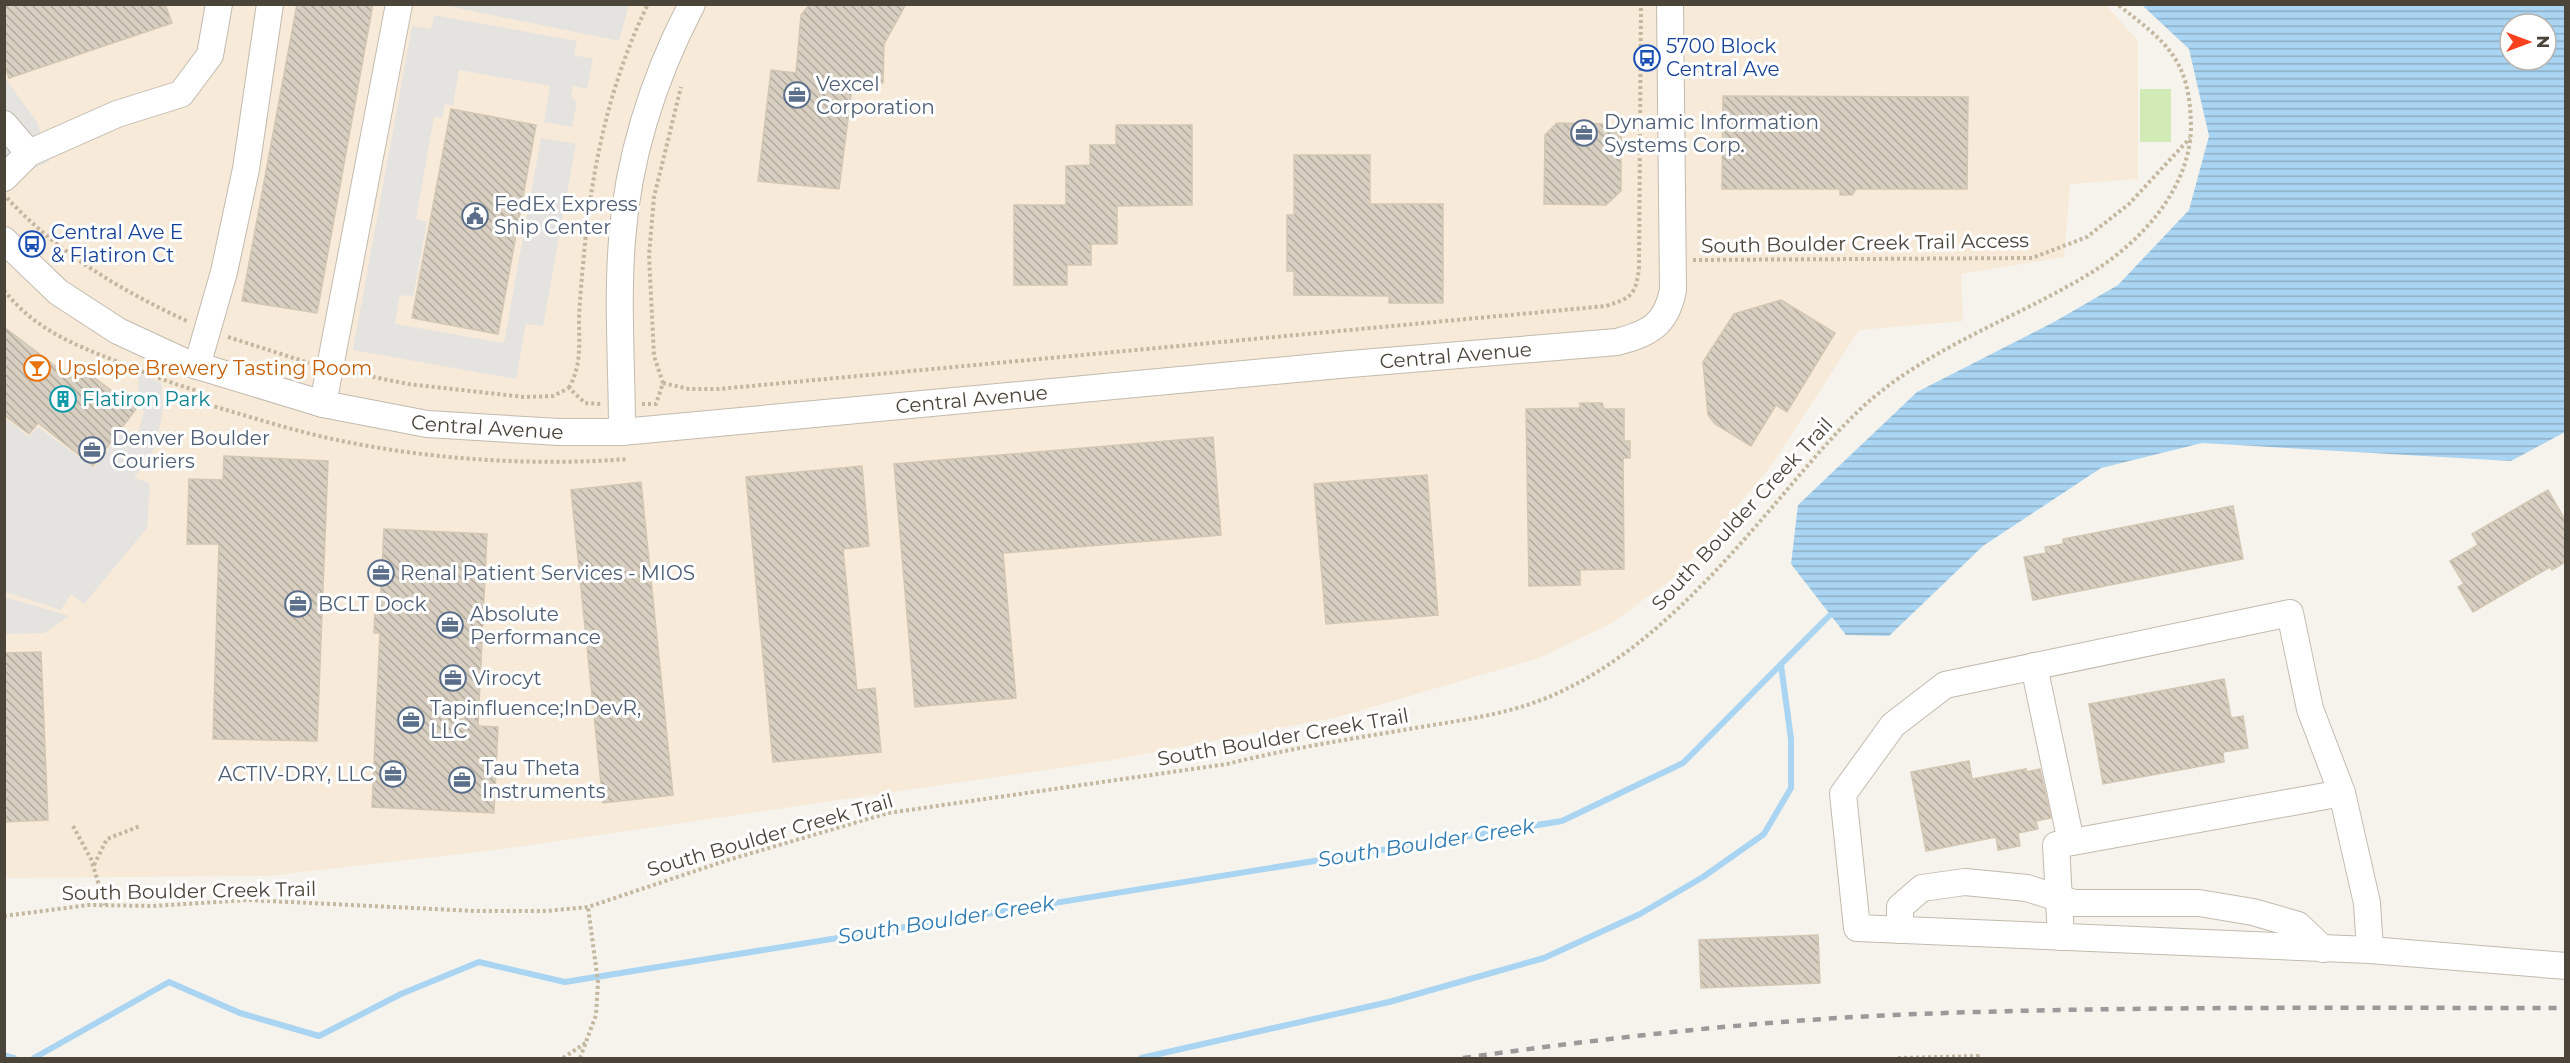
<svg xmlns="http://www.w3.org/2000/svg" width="2570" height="1063" font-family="Montserrat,sans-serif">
<defs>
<pattern id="water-rules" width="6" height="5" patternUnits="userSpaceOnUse" patternTransform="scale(1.5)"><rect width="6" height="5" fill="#a9d4f2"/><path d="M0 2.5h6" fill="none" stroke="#8caec5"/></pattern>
<pattern id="building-back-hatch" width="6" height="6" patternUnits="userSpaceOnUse" patternTransform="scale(1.5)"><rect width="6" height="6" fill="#d8cfc1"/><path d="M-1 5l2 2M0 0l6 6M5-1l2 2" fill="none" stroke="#b1aa9e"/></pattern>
</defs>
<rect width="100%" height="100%" fill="#f6f3ec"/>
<polygon fill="#f7ead8" points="4,5 2106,5 2138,41 2138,179 2070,184 2064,257 1961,274 1963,321 1859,330 1771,466 1680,573 1612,623 1539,658 1338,717 1113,760 503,849 268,876 5,878"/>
<rect fill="#d2eab5" x="2140" y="89" width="31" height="53"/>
<g fill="#e5e3e0">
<polygon points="443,5 629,5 619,41"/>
<polygon points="434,15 577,41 574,55 593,59 587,89 573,86 571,96 577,102 572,127 544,122 550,86 459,70 453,106 445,104 442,118 434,117 416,219 427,222 413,297 400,295 395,324 504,343 541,138 576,144 543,326 526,324 516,379 353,350 412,26 431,29"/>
<polygon points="4,77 37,122 50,161 11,179 5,168"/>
<polygon points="138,373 161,383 163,409 156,446 134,478 150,483 147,528 84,604 71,594 61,610 5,592 5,418 29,437 38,427 94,468 122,431 136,440 144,412 139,402"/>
<polygon points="5,597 69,616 44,633 5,634"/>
</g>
<path fill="url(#water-rules)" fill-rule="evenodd" d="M2142 5H2565V432L2511 461 2202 443 2101 468 1983 546 1889 636 1846 635 1791 564 1798 505 1917 392 2054 322 2118 285 2189 210 2209 136 2189 49ZM2510 24H2546V60H2510Z"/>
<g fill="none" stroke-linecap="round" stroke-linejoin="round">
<g stroke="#a9d4f2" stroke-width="6">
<polyline points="4,1055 14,1058"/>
<polyline points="34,1058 169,982 240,1013 319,1036 401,994 479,962 565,982 1562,821 1683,763 1829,616"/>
<polyline points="1141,1058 1389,1002 1544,958 1640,914 1703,877 1764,834 1791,788 1791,739 1781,665"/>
</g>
</g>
<g fill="url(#building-back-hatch)" stroke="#d3c7b4" stroke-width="1.5">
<polygon points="4,4 165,4 172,23 9,78 4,64"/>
<polygon points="297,4 373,4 317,313 242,301"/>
<polygon points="810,4 906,4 884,44 883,83 853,80 839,189 758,181 771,70 796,73 801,15"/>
<polygon points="1723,96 1968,97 1967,189 1856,189 1852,195 1840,195 1840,189 1722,189"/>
<polygon points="451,109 536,125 498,334 412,318"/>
<polygon points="1557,123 1607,124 1621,137 1621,191 1606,205 1544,204 1545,135"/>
<polygon points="1116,125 1192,125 1192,205 1117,206 1117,244 1091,244 1091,265 1067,265 1067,285 1014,285 1014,205 1066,205 1066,166 1090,165 1090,145 1116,145"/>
<polygon points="1294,155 1370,155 1370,204 1443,204 1443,303 1389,303 1389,296 1294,295 1294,271 1287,271 1287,215 1294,215"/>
<polygon points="1781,300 1835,333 1787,412 1776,405 1751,446 1715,424 1708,415 1703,362 1734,314"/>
<polygon points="4,327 71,378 80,367 136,409 93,466 38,423 29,434 4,415"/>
<polygon points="1580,403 1602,403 1604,409 1624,409 1624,441 1630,441 1630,458 1623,458 1624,569 1580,570 1580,585 1529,586 1526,409 1580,408"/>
<polygon points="1213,437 1221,535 1003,553 1016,698 915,707 894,464"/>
<polygon points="224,456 328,461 317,741 213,739 219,544 187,544 189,479 223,480"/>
<polygon points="862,466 869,546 843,549 857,690 875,688 881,752 773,762 746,477"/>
<polygon points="1427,475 1438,615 1326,624 1314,484"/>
<polygon points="641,482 673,795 603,803 571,490"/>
<polygon points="2548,490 2565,520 2565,562 2552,570 2550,567 2473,612 2458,587 2464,584 2450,561 2478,545 2472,534"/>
<polygon points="2233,506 2243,559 2033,600 2024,557 2046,553 2045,547 2063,544 2063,539"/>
<polygon points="384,529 487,534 478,726 498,727 494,813 372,807 380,633 374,633 375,607 380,607"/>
<polygon points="41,652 48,820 4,822 4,653"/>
<polygon points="2224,679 2231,718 2243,716 2248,748 2223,752 2224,762 2103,784 2089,704"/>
<polygon points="1969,761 1972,779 2026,769 2026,772 2040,769 2051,818 2036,821 2038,829 2018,833 2020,846 1998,850 1996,837 1926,851 1911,772"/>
<polygon points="1818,935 1820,983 1701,988 1699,940"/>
</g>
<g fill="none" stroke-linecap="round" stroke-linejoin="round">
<g stroke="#c2bbae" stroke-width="28">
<g id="minor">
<polyline points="4,124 29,153"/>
<polyline points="4,178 29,153 117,114 181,94 210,55 219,4"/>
<path id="s1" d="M4 240 58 292 118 331 185 362 323 404 427 424 559 432H622L1350 364 1617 342C1649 333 1666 326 1673 290L1670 4"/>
<polyline points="197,366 224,272 246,169 270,4"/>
<polyline points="323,404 399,4"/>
<path d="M622 432C622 368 617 303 622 240 628 158 654 77 692 4"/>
<polyline points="2034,666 2071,842"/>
<polyline points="1900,930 1900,907 1922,888 1965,882 2027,888 2074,903 2199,903 2253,912 2298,925 2323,949"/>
<polyline points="2061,937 2056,845 2342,793"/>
<polyline points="2370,950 2367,903 2342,793 2310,709 2290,613 1945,685 1893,725 1843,794 1857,928 2370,950 2566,966"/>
</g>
</g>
<g stroke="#c4b79f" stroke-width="4" stroke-dasharray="3 3" stroke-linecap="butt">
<path d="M7 198C58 253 120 290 187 321"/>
<polyline points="1693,260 2032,258 2087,237 2129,204 2190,138"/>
<path d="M4 290C33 328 72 344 116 361 143 372 170 383 198 391L206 404C251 417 297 432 342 441 434 460 535 466 628 459"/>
<polyline points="228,337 309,363"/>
<polyline points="349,372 408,384 524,397 553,396 569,388 585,403 602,404"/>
<path d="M663 383 689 389H719L1606 306C1631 298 1636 295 1639 268L1641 4"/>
<path d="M569 388C582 364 579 344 579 318 580 297 582 276 584 254 592 167 609 84 648 4"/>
<polyline points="642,404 656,404 663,383 654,356 649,255 654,197 681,87"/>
<polyline points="73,826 91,859 105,905"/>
<polyline points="94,865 107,839 140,826"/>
<path d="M4 916 89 905 153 906 248 900 475 911H546L588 907 728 860 888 813 1227 764C1291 748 1356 738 1421 727 1469 719 1516 713 1560 692 1646 652 1714 575 1775 504 1804 470 1833 434 1867 403 1934 344 2023 316 2097 269 2145 238 2191 185 2191 126 2190 59 2167 43 2117 4"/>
<polyline points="563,1058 587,1042"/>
<polyline points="580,1058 596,1015 598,982 588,907"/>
<polyline points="1898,1058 1978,1056 1978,1058"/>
</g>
<use href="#minor" stroke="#fff" stroke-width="26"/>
<path stroke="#9a9a9a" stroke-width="4.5" stroke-dasharray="8 8" stroke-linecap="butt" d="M1463 1058C1613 1037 1764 1020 1916 1014 2132 1006 2349 1008 2566 1008"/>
</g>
<defs>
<g id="bus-ring" transform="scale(1.35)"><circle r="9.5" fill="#fff" stroke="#1a4fb4" stroke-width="1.5"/><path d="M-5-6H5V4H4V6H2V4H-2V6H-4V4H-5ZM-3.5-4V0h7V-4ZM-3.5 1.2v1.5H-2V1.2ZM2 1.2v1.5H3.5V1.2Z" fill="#1a4fb4"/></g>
<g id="office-ring" transform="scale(1.35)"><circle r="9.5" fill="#fff" stroke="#5c6f8a" stroke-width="1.5"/><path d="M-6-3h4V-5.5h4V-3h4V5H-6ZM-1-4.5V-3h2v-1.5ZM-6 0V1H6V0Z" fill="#5c6f8a"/></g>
<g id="civic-ring" transform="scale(1.35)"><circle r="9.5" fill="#fff" stroke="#5c6f8a" stroke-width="1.5"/><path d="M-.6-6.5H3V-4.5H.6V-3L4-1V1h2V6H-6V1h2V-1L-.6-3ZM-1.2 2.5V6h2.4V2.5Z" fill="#5c6f8a"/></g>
<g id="bar-ring" transform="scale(1.35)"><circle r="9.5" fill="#fff" stroke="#e8710a" stroke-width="1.5"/><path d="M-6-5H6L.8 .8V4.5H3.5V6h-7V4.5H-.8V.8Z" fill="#e8710a"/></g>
<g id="building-ring" transform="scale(1.35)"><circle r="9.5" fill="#fff" stroke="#0f9aa8" stroke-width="1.5"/><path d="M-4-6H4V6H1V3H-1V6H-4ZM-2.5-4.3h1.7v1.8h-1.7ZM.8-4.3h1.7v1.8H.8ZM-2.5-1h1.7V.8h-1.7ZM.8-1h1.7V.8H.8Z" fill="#0f9aa8"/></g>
</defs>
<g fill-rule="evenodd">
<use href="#bus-ring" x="1647" y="58"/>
<use href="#office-ring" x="797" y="95"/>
<use href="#office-ring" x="1584" y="133"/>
<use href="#civic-ring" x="475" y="216"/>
<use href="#bus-ring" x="32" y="244"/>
<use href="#bar-ring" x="37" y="368"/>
<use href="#building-ring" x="63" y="399"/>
<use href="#office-ring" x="92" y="450"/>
<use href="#office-ring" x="381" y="573"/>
<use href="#office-ring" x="298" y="604"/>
<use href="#office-ring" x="450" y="625"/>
<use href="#office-ring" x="453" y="678"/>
<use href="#office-ring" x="411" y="720"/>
<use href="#office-ring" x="393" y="774"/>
<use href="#office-ring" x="462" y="780"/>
</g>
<g text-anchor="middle" stroke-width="6" stroke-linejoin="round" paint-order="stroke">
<g font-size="20" fill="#164399" stroke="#fff" text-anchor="start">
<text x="1666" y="53">5700 Block<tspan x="1666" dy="23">Central Ave</tspan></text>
<text x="51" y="239">Central Ave E<tspan x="51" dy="23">&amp; Flatiron Ct</tspan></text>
</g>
<g font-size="20" fill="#4e5e75" stroke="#fff" text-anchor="start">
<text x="816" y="91">Vexcel<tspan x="816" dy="23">Corporation</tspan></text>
<text x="1604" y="129">Dynamic Information<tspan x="1604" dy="23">Systems Corp.</tspan></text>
<text x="494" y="211">FedEx Express<tspan x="494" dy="23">Ship Center</tspan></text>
<text x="112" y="445">Denver Boulder<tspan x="112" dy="23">Couriers</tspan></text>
<text x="400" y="580">Renal Patient Services - MIOS</text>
<text x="318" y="611">BCLT Dock</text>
<text x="470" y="621">Absolute<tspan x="470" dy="23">Performance</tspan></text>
<text x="472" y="685">Virocyt</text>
<text x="430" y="715">Tapinfluence;InDevR,<tspan x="430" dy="23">LLC</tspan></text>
<text x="482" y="775">Tau Theta<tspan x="482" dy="23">Instruments</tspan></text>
<text x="374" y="781" text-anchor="end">ACTIV-DRY, LLC</text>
</g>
<g font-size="20" fill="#4b4439" stroke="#fff">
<text transform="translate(1865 243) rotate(-1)" y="7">South Boulder Creek Trail Access</text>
<text dy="7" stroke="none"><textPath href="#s1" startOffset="1503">Central Avenue</textPath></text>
<text dy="7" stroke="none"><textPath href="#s1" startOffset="1017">Central Avenue</textPath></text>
<text dy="7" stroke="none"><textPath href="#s1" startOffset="531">Central Avenue</textPath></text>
<text transform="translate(1742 514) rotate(-47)" y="7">South Boulder Creek Trail</text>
<text transform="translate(1283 737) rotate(-10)" y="7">South Boulder Creek Trail</text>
<text transform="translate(770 835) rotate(-16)" y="7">South Boulder Creek Trail</text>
<text transform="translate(189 891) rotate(-1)" y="7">South Boulder Creek Trail</text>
</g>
<g font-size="20" fill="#c56008" stroke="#fff" text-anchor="start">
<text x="57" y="375">Upslope Brewery Tasting Room</text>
</g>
<g font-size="20" fill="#0d838f" stroke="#fff" text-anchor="start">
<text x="82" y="406">Flatiron Park</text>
</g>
<g font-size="21" font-style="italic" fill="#2e7ab2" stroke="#fff">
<text transform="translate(1426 843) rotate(-9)" y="7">South Boulder Creek</text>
<text transform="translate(946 920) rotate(-9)" y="7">South Boulder Creek</text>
</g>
</g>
<rect width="2570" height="1063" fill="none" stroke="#4b4439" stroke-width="12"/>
<g transform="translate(2528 42) rotate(90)"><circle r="28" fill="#ffffff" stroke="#b7b4b0" stroke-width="1.5"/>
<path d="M0-4.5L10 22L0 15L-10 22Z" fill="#fc3f1d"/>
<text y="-9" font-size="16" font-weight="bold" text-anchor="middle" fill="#4b4439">N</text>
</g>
</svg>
